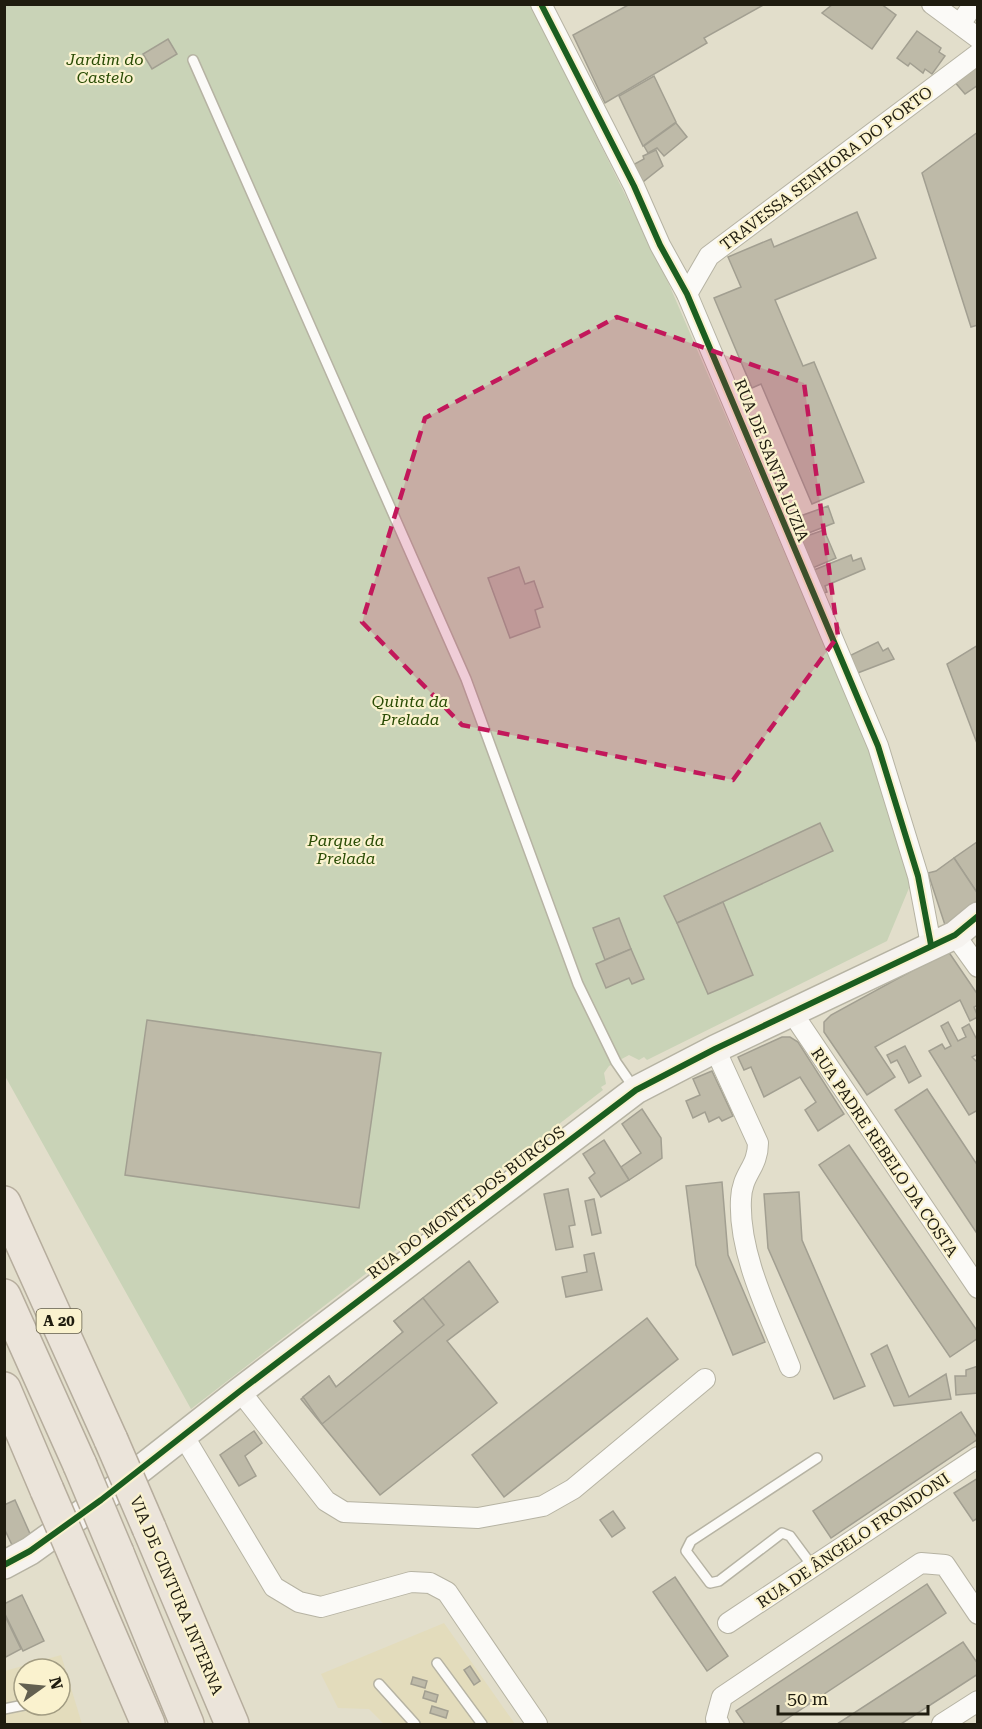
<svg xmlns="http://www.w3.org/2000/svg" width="982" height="1729" font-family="'Roboto Serif',serif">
<rect width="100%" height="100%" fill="#e2decb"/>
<g fill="#e3dcbc" fill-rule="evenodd">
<polygon points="444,1623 515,1724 384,1724 369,1709 338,1708 321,1674"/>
<path d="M61 1655 82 1724H5V1671ZM24 1669H60V1705H24Z"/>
</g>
<polygon fill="#c9d3b7" points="5,5 532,5 668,282 801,591 872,744 914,876 887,941 647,1060 644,1057 639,1060 629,1055 609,1066 604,1073 606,1084 601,1087 603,1090 191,1409 5,1076"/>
<g fill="#bebaa8" stroke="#a29f91" stroke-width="1.5">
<polygon points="630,4 765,4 704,38 707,43 605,103 573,35"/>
<polygon points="833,4 881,4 896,15 872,49 822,13"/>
<polygon points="917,31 941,48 939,52 945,56 932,74 925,69 923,73 910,63 908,66 897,58"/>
<polygon points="168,39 177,54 152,69 143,54"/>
<polygon points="978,60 978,85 965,94 953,80"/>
<polygon points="654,76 676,122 643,146 619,96"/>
<polygon points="676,123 687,137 664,156 657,148 648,153 644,146"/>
<polygon points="978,132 978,325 971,327 922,173"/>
<polygon points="656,150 663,166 639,185 631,166 644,159 643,156"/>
<polygon points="857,212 876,258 775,300 803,366 814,362 864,482 812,504 761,384 752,388 714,298 741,287 728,257 771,239 774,247"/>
<polygon points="828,506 834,523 801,536 792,519"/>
<polygon points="824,530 836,558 808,570 795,540"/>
<polygon points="851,555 853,561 861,558 865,569 825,586 827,592 818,595 809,572"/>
<polygon points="519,567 525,584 534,581 543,607 535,610 540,627 510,638 488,578"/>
<polygon points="878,642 883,651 888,648 894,659 855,674 847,657"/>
<polygon points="978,645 978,746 947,664"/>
<polygon points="820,823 833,851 677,923 664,896"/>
<polygon points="977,842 978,842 978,894 954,858"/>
<polygon points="954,858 978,894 978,900 945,925 928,873 936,871"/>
<polygon points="723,902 753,975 708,994 677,923"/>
<polygon points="619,918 631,949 605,960 593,928"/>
<polygon points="631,949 644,979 632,984 629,978 606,988 596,964"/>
<polygon points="948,951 978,995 978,1005 974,1007 978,1017 970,1021 960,1000 875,1047 895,1077 867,1095 824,1032 824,1022 831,1015"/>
<polygon points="147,1020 381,1053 359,1208 125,1175"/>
<polygon points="948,1022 958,1041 966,1037 962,1028 969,1024 978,1042 978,1054 972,1057 978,1063 978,1110 969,1115 929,1051 942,1044 945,1049 951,1046 941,1026"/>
<polygon points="782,1037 790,1037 798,1042 844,1114 818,1131 805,1110 816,1102 800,1077 764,1097 751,1067 744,1070 738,1057"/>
<polygon points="905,1046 921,1076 909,1083 897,1060 891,1063 887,1055"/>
<polygon points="712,1071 733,1116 722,1121 719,1117 709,1122 705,1112 693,1118 686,1101 700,1095 693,1079"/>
<polygon points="927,1089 978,1166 978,1235 895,1110"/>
<polygon points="642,1109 661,1138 662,1158 629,1180 621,1167 641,1153 622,1124"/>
<polygon points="604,1140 629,1180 601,1197 589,1178 595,1173 583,1154"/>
<polygon points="849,1145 978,1332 978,1338 950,1357 819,1165"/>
<polygon points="722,1182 728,1255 765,1342 733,1355 696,1265 686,1186"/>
<polygon points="568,1189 575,1225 569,1226 573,1247 556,1250 544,1194"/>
<polygon points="799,1192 802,1240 865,1386 834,1399 768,1248 764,1194"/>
<polygon points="594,1199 601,1233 592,1235 585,1201"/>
<polygon points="594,1253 602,1290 566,1297 562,1277 587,1272 584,1255"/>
<polygon points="469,1261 498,1302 447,1341 497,1403 380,1495 301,1399 329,1376 336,1387 403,1332 394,1321"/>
<polygon points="423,1298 444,1325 322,1424 303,1397 329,1376 336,1387 403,1332 394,1321"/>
<polygon points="647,1318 678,1359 504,1497 472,1455"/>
<polygon points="887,1345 909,1397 946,1374 951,1399 894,1406 871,1354"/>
<polygon points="978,1366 978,1393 956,1395 955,1376 966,1376 966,1370"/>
<polygon points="961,1412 978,1439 831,1538 813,1511"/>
<polygon points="254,1431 262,1443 245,1456 256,1476 239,1486 220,1455"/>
<polygon points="978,1478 978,1518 973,1521 954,1493"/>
<polygon points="15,1500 31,1536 12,1545 4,1528 4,1505"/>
<polygon points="613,1511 625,1528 612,1537 600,1520"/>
<polygon points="675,1577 728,1656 707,1671 653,1592"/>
<polygon points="927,1584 946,1613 779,1724 745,1724 736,1711"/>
<polygon points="22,1595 44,1641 23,1651 4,1612 4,1604"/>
<polygon points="4,1614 21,1649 4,1658"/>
<polygon points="963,1642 978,1664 978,1674 901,1724 837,1724"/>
<polygon points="470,1666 480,1681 474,1685 464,1670"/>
<polygon points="413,1677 427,1681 425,1688 411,1684"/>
<polygon points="425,1691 438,1695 436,1702 423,1698"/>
<polygon points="432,1706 448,1711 446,1718 430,1713"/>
</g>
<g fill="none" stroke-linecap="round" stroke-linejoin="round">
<g stroke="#b6b3a3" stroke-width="12">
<g id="service">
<polyline points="193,60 466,679 578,984 616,1062 634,1088"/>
<polyline points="813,1567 790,1536 782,1533 719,1581 710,1583 686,1551 691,1541 817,1458"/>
<polyline points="437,1663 482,1724"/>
<polyline points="379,1684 415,1724"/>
<polyline points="4,1709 24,1705"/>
</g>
</g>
<g stroke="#b6b3a3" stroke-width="22">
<g id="minor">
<polyline points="541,4 634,186 660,245 687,294 878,746 918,876 931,945"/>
<polyline points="932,4 978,38"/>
<polyline points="960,24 974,4"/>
<polyline points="687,294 709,256 978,54"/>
<polyline points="955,935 978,967"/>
<polyline points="793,1014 978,1288"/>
<path d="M715 1049 758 1143C758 1168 742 1173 741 1199 738 1254 770 1316 790 1367"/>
<polyline points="240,1391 326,1501 344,1512 478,1518 543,1506 573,1489 705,1379"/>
<polyline points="183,1435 274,1587 299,1602 321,1607 411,1582 430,1583 447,1592 537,1724"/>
<polyline points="728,1623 978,1457"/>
<polyline points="719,1724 716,1719 722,1697 921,1563 945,1565 978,1614"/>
<polyline points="942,1724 978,1701"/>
</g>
</g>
<g stroke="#b6b3a3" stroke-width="30">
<polyline id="secondary" points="4,1565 30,1551 101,1500 240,1391 636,1090 715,1049 955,935 978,916"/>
</g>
<g stroke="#b6ad9d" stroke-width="36">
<g id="motorway">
<polyline points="4,1203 111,1440"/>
<polyline points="4,1296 80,1465"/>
<polyline points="4,1389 47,1490"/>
<polyline points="149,1528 232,1724"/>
<polyline points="117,1553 187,1724"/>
<polyline points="85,1578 148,1724"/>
</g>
</g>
<use href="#service" stroke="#fbfaf7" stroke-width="9"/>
<use href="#minor" stroke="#fbfaf7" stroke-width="20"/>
<use href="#secondary" stroke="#f6f3ef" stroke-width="27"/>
<use href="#motorway" stroke="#ebe4da" stroke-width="33"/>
<g stroke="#b6ad9d" stroke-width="36" stroke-linecap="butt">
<g id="motorway-bridge">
<polyline points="111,1440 149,1528"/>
<polyline points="80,1465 117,1553"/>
<polyline points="47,1490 85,1578"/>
</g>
</g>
<use href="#motorway-bridge" stroke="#ebe4da" stroke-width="33"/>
<g stroke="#faf2ce" stroke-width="10">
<g id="cycleway">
<polyline points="541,4 634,186 660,245 687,294 878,746 918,876 931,945"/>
<polyline points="4,1565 30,1551 101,1500 240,1391 636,1090 715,1049 955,935 978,916"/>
</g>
</g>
<use href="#cycleway" stroke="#1b5e20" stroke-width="6"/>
</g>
<path fill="#c2185b" fill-opacity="0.2" stroke="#c2185b" stroke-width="4.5" stroke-dasharray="12 8" stroke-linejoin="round" d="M617 317 804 383 838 636 733 780 462 725 362 622 425 418Z"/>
<g text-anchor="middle" stroke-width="4.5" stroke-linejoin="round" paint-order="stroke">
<rect fill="#faf2ce" stroke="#615c48" stroke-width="1.5" x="36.5" y="1309" width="45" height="24" rx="4.5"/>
<g font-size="15" font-weight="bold" fill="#1f1c0f">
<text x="59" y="1326">A 20</text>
</g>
<g font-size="16" font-style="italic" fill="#2a4c05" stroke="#faf2ce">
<text x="105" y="65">Jardim do<tspan x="105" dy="18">Castelo</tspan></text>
<text x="410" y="707">Quinta da<tspan x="410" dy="18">Prelada</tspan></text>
<text x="346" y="846">Parque da<tspan x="346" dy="18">Prelada</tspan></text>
</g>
<g font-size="16" fill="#1f1c0f" stroke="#faf2ce">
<text transform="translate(826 168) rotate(-37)" y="6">TRAVESSA SENHORA DO PORTO</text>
<text transform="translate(772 460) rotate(68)" y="6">RUA DE SANTA LUZIA</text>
<text transform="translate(885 1152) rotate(56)" y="6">RUA PADRE REBELO DA COSTA</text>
<text transform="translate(466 1202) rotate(-37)" y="6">RUA DO MONTE DOS BURGOS</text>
<text transform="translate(853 1540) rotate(-34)" y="6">RUA DE ÂNGELO FRONDONI</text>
<text transform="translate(177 1595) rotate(67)" y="6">VIA DE CINTURA INTERNA</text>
</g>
</g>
<rect width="982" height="1729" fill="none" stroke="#1f1c0f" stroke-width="12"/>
<g transform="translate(42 1687) rotate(75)"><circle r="28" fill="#faf2ce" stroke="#a29c82" stroke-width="1.5"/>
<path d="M0-4.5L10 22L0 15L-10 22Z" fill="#636051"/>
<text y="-9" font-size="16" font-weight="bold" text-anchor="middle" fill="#1f1c0f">N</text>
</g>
<path d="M778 1705v9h150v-9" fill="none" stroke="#1f1c0f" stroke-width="3"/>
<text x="787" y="1705" font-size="18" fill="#1f1c0f" stroke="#faf2ce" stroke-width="4.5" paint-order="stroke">50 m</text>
</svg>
